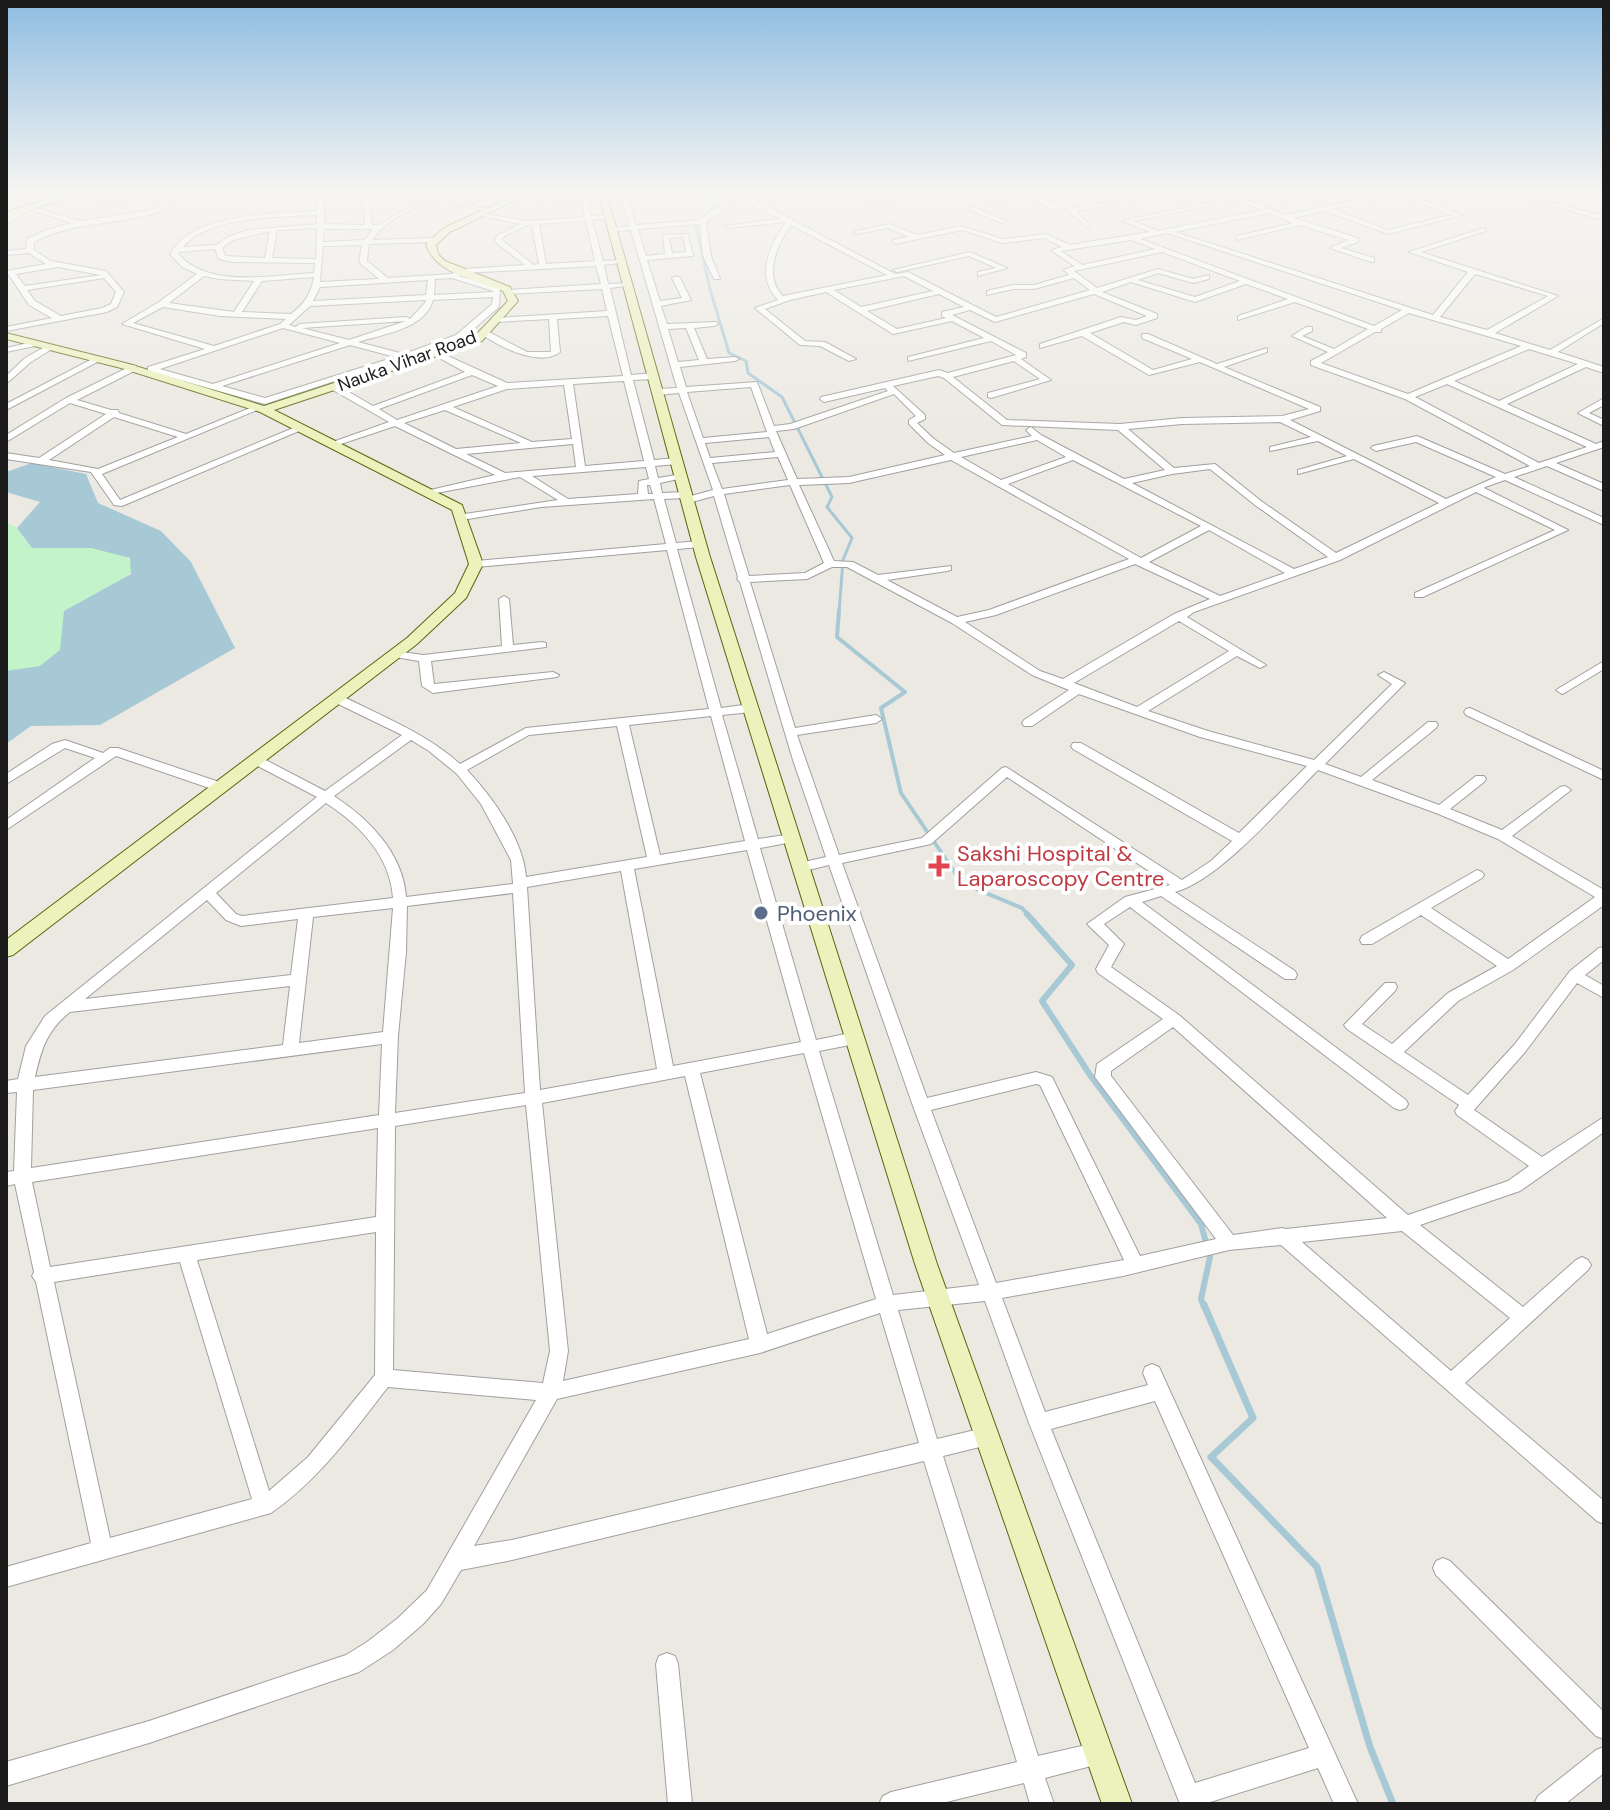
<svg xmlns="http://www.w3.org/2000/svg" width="1610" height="1810" font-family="'DM Sans',sans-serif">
<rect width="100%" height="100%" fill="#ece9e2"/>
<path fill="#c3f3c9" d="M6 522 17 528 32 548C61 548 117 542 136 566L60 651 40 667 6 671Z"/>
<polygon fill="#a7c9d6" points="32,463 86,474 98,503 161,531 191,562 235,648 100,725 31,726 6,744 6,671 40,666 60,650 64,611 131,574 130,558 91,548 32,548 17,528 40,502 6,492 6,472"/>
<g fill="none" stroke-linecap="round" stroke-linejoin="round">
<polyline stroke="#a7c9d6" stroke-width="3" points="702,192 716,206 696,225 710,289 729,353 746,361 748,373 782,397 832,497 827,507 852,538 843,560 839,612"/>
<polyline stroke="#a7c9d6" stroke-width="4" points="839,610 837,637 905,692 881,708 901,793 962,883 1022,908 1029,916"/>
<polyline stroke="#a7c9d6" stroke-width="6" points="1027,914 1072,965 1042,1001 1090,1075 1201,1224 1210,1257 1201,1299 1204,1307"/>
<polyline stroke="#a7c9d6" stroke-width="7" points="1204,1305 1253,1418 1211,1457 1317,1567 1370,1747 1393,1804"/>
<g stroke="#a0a0a0" stroke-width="2">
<g id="street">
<polygon points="82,192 93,192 55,202 52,200"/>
<polygon points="146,192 157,192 104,205 101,203"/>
<path d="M187 192H194C149 231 86 214 34 242V250L51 261 106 271 124 292 117 307 107 312 6 331V327L52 318 29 305 9 275H6V271L46 264 29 253 6 255V251L26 249 27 239 46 230 72 223 31 210 6 224V219L25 208V205L80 221 152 210 171 203ZM58 267 101 275 25 286 16 274ZM104 278 116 292 111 304 102 308 61 316 35 301 27 290Z"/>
<path d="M318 192H324V195L468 192C463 194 456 194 450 196 424 204 388 216 372 240L433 238 437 240 433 242 369 244 367 261 388 278 451 274 463 269 525 265 494 241 498 235 521 224 478 215V213L528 221 585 217 581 200 542 202 516 196 519 194 542 198 580 196 579 192H585L586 195H606L604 198 587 199 591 216 610 215 613 217 592 220 603 261 622 260 626 262 604 265 608 284 629 283 633 285 610 288 631 375 654 373 658 376 654 379 633 380 654 460 677 458 682 461 677 464 655 466 658 478 682 474 687 477 660 483 662 493 687 492 690 493 691 496 713 490 679 393 658 395 654 392 658 389 677 388 631 230 612 231 609 229 630 226 620 192H626L636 225 699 220 725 202 721 192H727L731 204 706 222 711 256 720 279H714L703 256 700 224 638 229 646 256 665 254 663 235 688 234 693 256 647 260 660 301 682 298 672 278 676 276 680 278 691 300 661 306 667 324 717 322 718 324 714 326 694 328 707 359 735 357 739 359 735 361 680 367 686 387 757 382 774 426 790 424 888 391 885 388 824 402 820 399 821 397 939 370 948 373 1016 355 991 341 908 361V357L984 338 952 321 893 334 826 292 790 300 765 309 805 341 825 342 856 359 849 361 820 346 800 345 755 308 778 300C755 276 769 246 786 222L728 228 725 226 780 219 743 201 766 192H775L755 200 895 274 908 272 996 317 1090 290 1074 278 1034 289H1013L987 295V291L1013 285H1034L1069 275 1064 270 1074 266 1051 250 1062 247 1045 238 1002 243 962 230 895 244 892 240 909 237 888 228 857 234 853 232 889 224 917 235 962 226 1002 239 1046 234 1070 245 1150 232 1122 221 1230 198 1226 195 1229 193 1255 203 1308 192H1320L1262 206 1286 215 1393 192H1402L1462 215 1388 234 1324 211 1293 218 1358 238V242L1341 248 1374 258V262H1371L1330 248 1348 240 1300 225 1237 240V236L1293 223 1269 213 1175 232 1433 315 1468 272 1409 252 1484 228 1486 231 1421 252 1558 296 1495 333 1550 350 1604 318V323L1558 352 1604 367V373L1586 367 1507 404 1596 444 1604 441V447L1556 463 1604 484V491L1547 466 1514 477 1604 518V525L1505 480 1485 487 1484 488 1568 530 1423 597H1415V593L1555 530 1476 492 1340 560 1194 612 1187 617 1266 665 1260 668 1237 656 1148 711 1208 731 1314 760 1392 684 1378 675 1384 672 1405 683 1325 764 1361 777 1428 722H1436L1438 725 1436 728 1372 780 1439 805 1476 776H1484L1486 779 1484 782 1450 809 1502 830 1560 787 1565 786 1571 790 1512 836 1604 890V905L1513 970 1458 1001 1404 1052 1468 1095 1515 1044 1570 971 1599 948 1604 947V960L1585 975 1604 986V998L1577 983 1525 1052 1474 1110 1542 1157 1604 1117V1132L1520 1191 1420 1225 1523 1307 1576 1260 1582 1257 1588 1260 1591 1265 1588 1270 1465 1383 1604 1501V1524L1597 1521 1281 1245 1229 1250 1123 1276 1002 1298 1045 1412 1148 1385 1143 1373 1145 1367 1152 1364 1159 1367 1358 1804H1334L1318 1768 1204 1804H1180L1029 1423 985 1301 898 1310 937 1439 988 1427 995 1429 998 1436 995 1443 988 1445 943 1456 1038 1756 1099 1742 1107 1745 1110 1753 1107 1761 1099 1764 1045 1778 1054 1804H1030L1024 1783 938 1804H879L883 1796 891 1792 1017 1762 924 1461 512 1560 461 1570 441 1604 423 1624 393 1650 359 1672 149 1743 6 1786V1762L149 1721 346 1655 367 1642 398 1618 427 1590 536 1400 388 1387C352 1433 320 1479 271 1513L6 1587V1567L91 1543 36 1282 32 1276 34 1272 15 1184 6 1186V1172L14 1171 17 1092 6 1093V1081L18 1079 26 1046 45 1016 317 797 252 763 250 760 252 757H260L325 791 402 735 332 701V695H340C381 716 426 733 460 764L526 728 709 709 667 550 476 567 471 564 476 561 666 544 654 499 541 507 462 520 458 519V515L558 500 520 477 426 495V491L495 475 395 426 335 446 327 444 389 422 331 389V385H337L373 406 465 372 434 355 433 353 437 351 507 383 623 376 608 316 557 319 560 352C539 368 498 346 480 333L487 331 527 352H551L549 319 497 322 493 320 497 318 607 311 602 289 508 294 504 292 508 290 601 284 596 266 464 273 459 276 500 288 499 307 462 339 265 404 148 371V367L205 349 122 324 159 302 197 274 182 267 170 254C193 212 274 214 317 211ZM441 195 408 208 378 225H372L369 197ZM1398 195 1452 215 1388 230 1332 209ZM363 198 365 225 324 224V199ZM1237 200 1262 210 1158 231 1133 221ZM317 215V224L248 230 228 237 216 245 183 247C208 216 280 217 317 215ZM586 221 595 261 546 264 539 224ZM527 225H532L539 264 534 265 502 240 503 237ZM791 225 887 275 783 296C763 276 777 245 791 225ZM317 228 316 259 272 258 277 230ZM324 229H373L365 240 323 242ZM270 231 265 258 225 256 222 248 233 240ZM1166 233H1167L1402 310 1374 326 1140 239ZM683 237 686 252 672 253 669 238ZM1131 240 1155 249 1082 265 1061 251ZM362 245 359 262 379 279 320 282 323 246ZM215 249 219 259 232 262 315 263 314 273C272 275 210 289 178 254L179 252ZM1162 252 1240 281 1195 297 1138 280 1158 273 1193 283 1209 279V275L1193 279 1158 269 1097 288 1074 271ZM1475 274 1548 296 1487 330 1440 317ZM204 276 218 279 254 281 234 312 169 303ZM904 276 933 291 861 307 834 290ZM314 277C311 294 304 304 291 314L242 312 262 281ZM452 278 493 291V292L434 295 435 279ZM428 280 426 295 313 301 320 287ZM1131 282 1195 302 1246 284 1288 299 1238 316V320L1295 302 1368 329 1334 349 1302 336 1312 331V327H1306L1292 336 1328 352 1311 361V365L1405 399 1530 466 1505 474 1417 436 1373 446 1371 448 1376 451 1416 442 1496 477 1446 499 1290 420 1320 411V407L1224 367 1267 352V348L1217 364 1148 334H1142V338L1192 359 1153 370 1090 333 1124 322 1136 325 1157 318V314L1102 292ZM939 294 964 307 942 312V316L946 318 897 329 867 311ZM1094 294 1147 316 1136 320 1121 317 1040 344V348L1082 336 1149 375 1200 362 1309 409 1282 416 1182 418 1120 424 1007 420 953 377 1014 361 1040 379 988 393V397L991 398 1051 380 1021 359 1026 357V353L952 315 970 310 995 322ZM493 297 492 304 456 335 404 354 358 342C383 334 425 329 433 300ZM426 300 425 303 410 319 406 317 299 324 296 327 289 325 310 306ZM163 307 220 316 286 319 280 324 214 346 133 323ZM1409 313 1521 346 1408 394 1321 363 1375 332H1381V329ZM406 321 349 340 302 328ZM283 328 340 343 213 384 160 369ZM686 328 699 360 678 362 668 329ZM350 345 395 357 265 398 222 386ZM1529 349 1578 364 1499 401 1454 381ZM472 375 498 386 397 420 379 409ZM938 376 944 378 1002 425 1118 430 1165 470 1124 479 1041 435 1031 427 1026 430 1032 436 954 453 934 439 917 423 925 419V415L893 386ZM624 381 644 461 585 466 573 384ZM1447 384 1587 447 1539 463 1415 397ZM564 385 572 439 532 442 453 407 507 389ZM751 387 767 432 703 438 687 392ZM894 394 916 416 909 420V424L928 443 945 455 849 477 797 479 776 431 794 429ZM445 410 521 443 456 449 404 423ZM1280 422 1311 437 1270 447V451L1318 441 1347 456 1298 470V474L1354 459 1439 503 1336 553 1261 501 1215 464 1174 468 1128 429 1182 424ZM769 437 775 452 710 458 705 443ZM1037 440 1066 457 1001 480 961 457ZM573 444 576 467 505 473 466 454ZM778 457 788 480 722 489 712 463ZM951 460 1129 559 989 610 957 617 887 580 947 571 951 570V566L878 575 853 562 834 561 799 485 849 483ZM1073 460 1201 526 1141 558 1008 484ZM646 467 649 479 639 481 638 494 568 499 532 476ZM1210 469 1255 505 1328 557 1294 569 1132 483 1172 474ZM647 485H650L653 494H648ZM790 485 824 563 805 573 749 576 724 494ZM714 496 738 577 737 579 740 582 793 760 826 857 795 864 793 867 800 872 829 865 913 1106 979 1285 893 1295 819 1051 855 1044 860 1042 863 1038 860 1034 855 1032 816 1040 760 848 792 842 799 838 792 834 758 839 722 715 751 712 757 708 751 704 721 708 677 549 700 547 705 544 700 541 676 543 664 499 684 498 685 502 688 503ZM1209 530 1285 573 1220 596 1149 562ZM1135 564 1210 599 1174 614 1063 679 1040 671 965 622 996 615ZM832 567H847L952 623 1032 675 1069 690 1024 720 1022 723 1024 726H1032L1079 694 1200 737 1307 766 1239 833 1081 743H1073L1071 746 1073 749 1232 841 1211 861 1182 880 1006 767 1002 768 922 838 839 855 797 735 876 723 882 719 876 715 795 728 750 582 807 579ZM1179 621 1229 651 1137 707 1074 683ZM711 716 745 841 660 855 629 725ZM617 726 647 857 526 877C523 839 493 798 467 770L529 735ZM411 740 429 751 457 774 481 804 511 860 513 884 406 897C403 853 369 819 334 796ZM1318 770 1436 813 1498 839 1595 897 1508 959 1431 908 1482 878 1484 875 1482 872 1477 870 1362 936 1360 940 1362 944H1372L1421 915 1497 966 1448 993 1392 1044 1362 1024 1395 991 1397 987 1395 983H1385L1344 1025 1347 1029 1459 1105 1455 1111 1457 1115 1529 1166 1508 1181 1408 1215 1179 1015 1111 967 1124 944 1104 924 1130 907 1394 1108 1400 1110 1406 1108 1408 1104 1406 1100 1142 902 1161 896 1285 979H1295L1297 975 1295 971 1175 892C1220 880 1284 804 1318 770ZM1007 777 1170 885 1125 897 1087 924 1109 945 1096 969 1098 973 1163 1019 1097 1064 1095 1077 1216 1239 1140 1256 1052 1077 1036 1072 927 1098 842 863 931 844ZM326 803C360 825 390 856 393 898L242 916 236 914 216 893ZM747 850 801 1042 673 1066 634 869ZM621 871 657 1069 540 1090 527 887ZM513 893 525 1093 395 1113 398 1036 406 952 407 906ZM207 900 226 920 241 926 298 919 291 975 85 999ZM393 908 383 1032 299 1043 313 917ZM290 986 283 1045 35 1077C41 1050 47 1030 70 1012ZM1173 1027 1387 1218 1286 1229 1282 1228 1233 1235 1111 1076V1071ZM382 1044 379 1115 31 1168 33 1090ZM804 1053 876 1299 767 1334 700 1073ZM685 1076 749 1339 563 1381 568 1351 542 1103ZM1036 1084 1040 1085 1124 1260 996 1283 931 1110ZM526 1105 550 1351 543 1383 393 1370 395 1126ZM378 1128 376 1217 50 1267 32 1182ZM1402 1231 1510 1318 1451 1371 1302 1242ZM376 1232 375 1375 308 1457 269 1491 197 1260ZM180 1262 252 1499 110 1538 54 1282ZM880 1313 919 1443 512 1540 474 1546 557 1399 760 1353ZM1155 1401 1309 1748 1195 1783 1051 1429Z"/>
<polygon points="473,192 481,192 460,203 489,210 489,212 450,203"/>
<polygon points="489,192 497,192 473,203 468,202"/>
<path d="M843 192C852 192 861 197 869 196 877 195 881 192 889 192L873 199 905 211 900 212Z"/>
<path d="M1016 192C1030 192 1042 196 1054 206L1067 205 1072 208 1131 198 1134 200 1076 211 1090 225 1087 227 1066 209H1050C1027 189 1003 202 977 209L1006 221 1004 224 967 209 1017 194Z"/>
<polygon points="1085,192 1102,192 1053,200 1050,198"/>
<polygon points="1165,192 1174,192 1174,193 1171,195"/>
<polygon points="1498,192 1508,192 1604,216 1604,220"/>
<polygon points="970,252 1007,268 978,276 978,272 996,268 969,256 897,272 893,270"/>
<polygon points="37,341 41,343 40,345 6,352 6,348"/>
<polygon points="48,345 55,347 31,362 6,384 6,376 25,358"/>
<polygon points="96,357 103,359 6,410 6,404"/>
<path d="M133 365 136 366V370L77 400 111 410H118L119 413 186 434 255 406 262 408 102 474 120 500 298 426 306 428 122 506 114 505 91 472 6 459V453L39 458 106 414 70 403 6 442V435L66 398ZM114 417 178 437 98 469 49 460Z"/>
<polygon points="1604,398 1604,405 1589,413 1604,420 1604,426 1578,413"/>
<polygon points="504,596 509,599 513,645 542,642 546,643 546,647 431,661 434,684 553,672 559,675 557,677 433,693 422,686 419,661 395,657 389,654 395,651 423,655 502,646 499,599"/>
<polygon points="1604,661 1604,669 1566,692 1562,694 1556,690"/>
<polygon points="1470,708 1604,771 1604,780 1466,715 1464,712 1466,709"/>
<polygon points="65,740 103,753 110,748 118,748 225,784 226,787 220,791 215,790 116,756 6,830 6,820 95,758 65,748 6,784 6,774 52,744"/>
<polygon points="1443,1558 1450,1561 1604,1712 1604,1739 1596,1736 1436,1575 1433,1568 1436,1561"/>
<polygon points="667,1653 675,1656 678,1664 692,1804 668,1804 656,1664 659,1656"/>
<polygon points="1604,1747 1604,1773 1565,1804 1534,1804 1538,1796 1596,1750"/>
</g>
</g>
<g stroke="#58660f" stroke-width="2">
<g id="secondary">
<polygon points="72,192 84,192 6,218 6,212"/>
<path d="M521 192H532L450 232 436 245 438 254 445 261 510 287 518 301 482 341 274 410 462 505 483 564 466 598 417 644 13 955 6 957V940L407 638 455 593 469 564 452 510 260 412 121 368 6 339V333L129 364 264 406 474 337 508 301 503 291C477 281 434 273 426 244L444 228Z"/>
<polygon points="598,192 606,192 710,557 937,1264 1132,1804 1102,1804 915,1264 696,557"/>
</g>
</g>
<use href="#street" fill="#fff" fill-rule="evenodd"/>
<use href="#secondary" fill="#ecf2bb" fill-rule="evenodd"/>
</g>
<linearGradient id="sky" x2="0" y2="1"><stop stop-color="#8ebce1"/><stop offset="0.43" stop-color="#f6f5f2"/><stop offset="1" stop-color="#f6f5f2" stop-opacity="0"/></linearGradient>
<rect width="1610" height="445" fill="url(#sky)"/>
<path fill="#e0444e" stroke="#fff" stroke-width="3" d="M935 854h8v8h8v8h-8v8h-8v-8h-8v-8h8z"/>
<circle fill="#5c6f8a" stroke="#fff" stroke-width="3" cx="761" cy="913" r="8"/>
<g text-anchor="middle" stroke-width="8" stroke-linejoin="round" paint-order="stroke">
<g font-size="18" fill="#1c1c1c" stroke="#fff">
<text transform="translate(407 361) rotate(-20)" y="6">Nauka Vihar Road</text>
</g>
<g font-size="22" fill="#be3a42" stroke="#fff" text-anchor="start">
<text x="957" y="861">Sakshi Hospital &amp;<tspan x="957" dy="25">Laparoscopy Centre</tspan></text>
</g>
<g font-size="22" fill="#4e5e75" stroke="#fff" text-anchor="start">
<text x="777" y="921">Phoenix</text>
</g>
</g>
<rect width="1610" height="1810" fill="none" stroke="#1c1c1c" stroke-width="16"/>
</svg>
